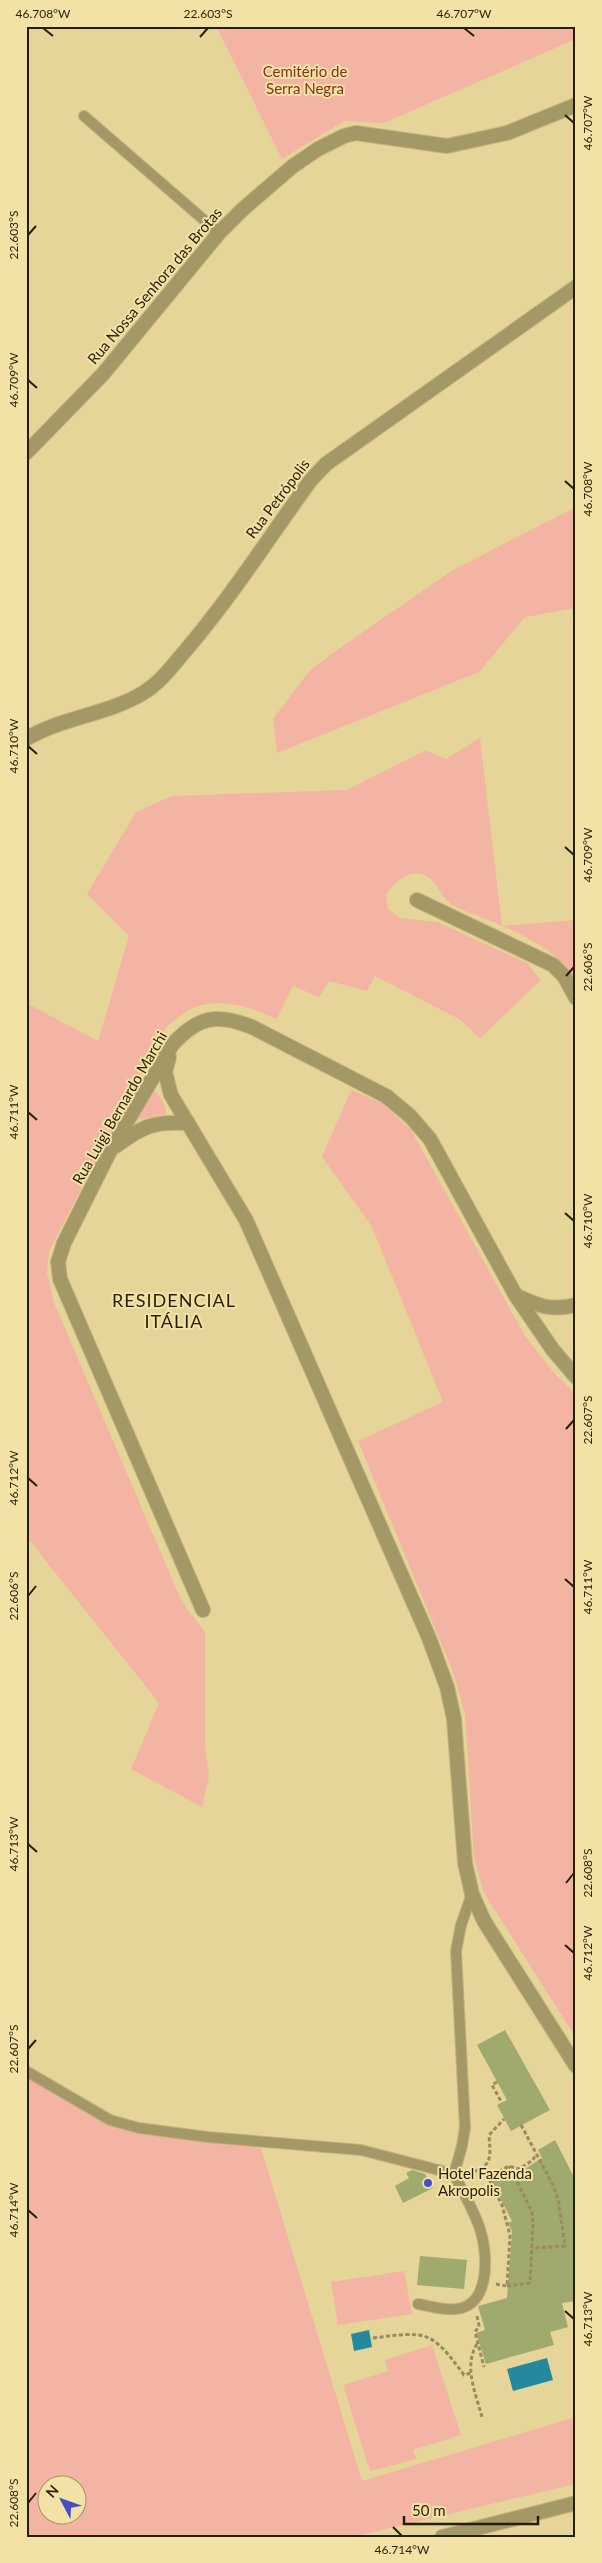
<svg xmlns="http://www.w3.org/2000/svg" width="602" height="2563" font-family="Lato,sans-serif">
<rect width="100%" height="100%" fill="#e5d598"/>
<g fill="#f4b4a3" fill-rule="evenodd">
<polygon points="216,26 576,26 576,39 384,123 344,121 282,159"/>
<polygon points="576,507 576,608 525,617 479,672 277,753 273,719 310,670 344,645 453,570"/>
<path d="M480 738 502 926 576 920V979C555 947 515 931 481 917 472 913 461 910 452 905 440 897 436 876 420 874 405 871 394 884 386 895L388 909 400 918 437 922 527 963 541 980 480 1038 459 1019 375 976 367 991 329 981 319 997 293 986 277 1019C251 1007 222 997 193 1008 184 1012 175 1020 167 1026L49 1251 47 1273 55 1305 182 1602 205 1632V1746L209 1776 202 1807 131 1769 159 1703 26 1536V1003L98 1041 129 936 87 894 136 812 172 796 347 790 426 750 446 759Z"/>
<path d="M154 1090C160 1095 167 1106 166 1114L132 1121 150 1092Z"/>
<polygon points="351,1090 382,1103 411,1130 525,1336 554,1373 576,1394 576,2038 484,1893 474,1859 465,1713 453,1672 358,1441 443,1402 372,1227 322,1157"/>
<path d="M26 2075 140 2132 261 2148 362 2481 576 2417V2484L352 2537H26ZM48 2486H78V2516H48Z"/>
<polygon points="404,2271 412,2314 338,2325 331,2282"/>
<polygon points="432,2345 461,2435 413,2450 416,2459 370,2471 343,2385 388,2371 385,2360"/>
</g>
<g fill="#25899d">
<polygon points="369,2330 372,2347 354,2351 351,2334"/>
<polygon points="547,2358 553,2380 513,2391 507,2369"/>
</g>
<g fill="#a0a96e">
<polygon points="505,2030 550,2110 511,2131 497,2105 507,2100 477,2045"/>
<polygon points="555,2140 576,2181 576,2301 562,2303 568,2327 550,2332 554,2345 486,2364 476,2333 485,2330 478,2306 507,2298 512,2231 508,2223 512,2221 490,2178 507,2168 512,2177 542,2158 538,2150"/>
<polygon points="412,2170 425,2174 433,2188 403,2203 395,2186 409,2178 406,2173"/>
<polygon points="420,2256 467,2260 464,2289 417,2285"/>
</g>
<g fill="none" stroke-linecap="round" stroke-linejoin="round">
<g stroke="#c3b47e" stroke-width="12">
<g id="service">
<polyline points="84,116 219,233"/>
<path d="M26 2071 110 2120 139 2128 207 2137 361 2150 454 2174C462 2191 474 2210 480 2229 488 2253 491 2306 456 2309 444 2311 430 2306 418 2304"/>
<polyline points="454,2174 462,2146 465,2127 456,1951 461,1925 472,1894"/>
</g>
</g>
<g stroke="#c3b47e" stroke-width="16">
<g id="minor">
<polyline points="26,453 103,374 219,233 243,209 293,166 318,149 344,136 356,133 447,146 507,133 576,105"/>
<path d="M26 739C62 717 107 715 143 693 160 683 173 665 186 650 231 597 269 538 310 481L326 464 576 287"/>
<polyline points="417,900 553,965 564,976 576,998"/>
<polyline points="169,1057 165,1072 171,1095 246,1220 429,1638 447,1687 454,1719 465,1863 472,1894 484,1921 576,2066"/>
<path d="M116 1146C143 1126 154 1121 188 1123"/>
<path d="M517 1296C539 1306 551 1311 576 1305"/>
<path d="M203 1610 60 1279 58 1262 64 1243 111 1149 172 1045C198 1016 217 1013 252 1027L386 1096 410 1116 430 1139 516 1296 553 1350 576 1377"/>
</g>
</g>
<g stroke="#c3b47e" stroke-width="16">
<polyline id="tertiary" points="442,2537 576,2503"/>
</g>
<g stroke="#988b5d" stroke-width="3" stroke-dasharray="4 2.5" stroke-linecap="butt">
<polyline points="497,2082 492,2085 502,2103"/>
<polyline points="521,2125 553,2185 558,2199 565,2246 532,2248"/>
<path d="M470 2176 471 2172C494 2167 490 2154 489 2135L504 2119"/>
<polyline points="496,2284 507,2286 510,2235 502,2205 488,2177 509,2166 519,2169 533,2160 536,2154"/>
<polyline points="507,2286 530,2283 533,2224 532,2212 509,2166"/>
<polyline points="477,2316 479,2326 475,2332 484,2367"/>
<path d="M373 2338C427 2331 431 2330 464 2375L471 2373"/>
<path d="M477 2344C463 2366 476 2394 482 2417"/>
</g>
<use href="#service" stroke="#a59867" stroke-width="10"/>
<use href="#minor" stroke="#a59867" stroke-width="14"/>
<use href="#tertiary" stroke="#a59867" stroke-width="14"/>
</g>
<path fill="none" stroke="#261f07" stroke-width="2" d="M43 28 53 36M464 28 474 36M200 37 208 28M565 115 574 123M28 235 36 226M28 380 37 388M565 481 574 489M28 746 37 754M565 847 574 855M566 976 574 967M28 1112 37 1120M565 1213 574 1221M566 1429 574 1420M28 1478 37 1486M565 1579 574 1587M28 1596 36 1586M28 1844 37 1852M566 1883 574 1873M565 1945 574 1953M28 2049 36 2040M28 2210 37 2218M565 2311 574 2319M28 2503 36 2493M393 2527 402 2536"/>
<circle fill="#484dc3" stroke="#f2e2a5" stroke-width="2" cx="428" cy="2183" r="5"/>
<g text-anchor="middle" stroke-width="4" stroke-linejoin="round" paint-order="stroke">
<g font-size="15" fill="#87311b" stroke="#f2e2a5">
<text x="305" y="77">Cemitério de<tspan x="305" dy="17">Serra Negra</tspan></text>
</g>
<g font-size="15" fill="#261f07" stroke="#f2e2a5">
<text transform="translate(155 286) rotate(-50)" y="5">Rua Nossa Senhora das Brotas</text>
<text transform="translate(278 499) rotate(-53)" y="5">Rua Petrópolis</text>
<text transform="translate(120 1108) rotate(-60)" y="5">Rua Luigi Bernardo Marchi</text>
</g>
<g font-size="15" fill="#261f07" stroke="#f2e2a5" text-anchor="start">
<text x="438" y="2179">Hotel Fazenda<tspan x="438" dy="17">Akropolis</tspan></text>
</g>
<g font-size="18" letter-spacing="1" fill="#261f07" stroke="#f2e2a5">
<text x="174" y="1307">RESIDENCIAL<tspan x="174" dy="21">ITÁLIA</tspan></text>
</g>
</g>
<rect width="602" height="2563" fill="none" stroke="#f2e2a5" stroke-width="55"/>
<g transform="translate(62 2500) rotate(311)"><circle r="24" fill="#f2e2a5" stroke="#a09466"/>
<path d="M0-4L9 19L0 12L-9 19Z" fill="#484dc3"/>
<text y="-8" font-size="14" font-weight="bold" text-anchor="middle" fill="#261f07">N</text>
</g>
<path d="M404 2516v8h134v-8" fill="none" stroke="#261f07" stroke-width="2.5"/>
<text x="412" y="2516" font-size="15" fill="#261f07" stroke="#f2e2a5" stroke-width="4" paint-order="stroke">50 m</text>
<rect x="28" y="28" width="546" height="2508" fill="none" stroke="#261f07" stroke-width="2"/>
<g font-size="12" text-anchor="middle" fill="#261f07">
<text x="43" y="18">46.708°W</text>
<text x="208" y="18">22.603°S</text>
<text x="464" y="18">46.707°W</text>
<text transform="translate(588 123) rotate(-90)" y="4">46.707°W</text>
<text transform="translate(14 235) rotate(-90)" y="4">22.603°S</text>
<text transform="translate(14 380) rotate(-90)" y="4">46.709°W</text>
<text transform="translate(588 489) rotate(-90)" y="4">46.708°W</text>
<text transform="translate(14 746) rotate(-90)" y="4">46.710°W</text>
<text transform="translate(588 855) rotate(-90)" y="4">46.709°W</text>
<text transform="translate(588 967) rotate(-90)" y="4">22.606°S</text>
<text transform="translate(14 1112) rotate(-90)" y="4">46.711°W</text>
<text transform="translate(588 1221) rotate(-90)" y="4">46.710°W</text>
<text transform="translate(588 1420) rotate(-90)" y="4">22.607°S</text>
<text transform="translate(14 1478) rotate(-90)" y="4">46.712°W</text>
<text transform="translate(588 1587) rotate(-90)" y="4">46.711°W</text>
<text transform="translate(14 1596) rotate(-90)" y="4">22.606°S</text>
<text transform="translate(14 1844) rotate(-90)" y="4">46.713°W</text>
<text transform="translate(588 1873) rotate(-90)" y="4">22.608°S</text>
<text transform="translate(588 1953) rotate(-90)" y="4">46.712°W</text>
<text transform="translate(14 2049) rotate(-90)" y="4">22.607°S</text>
<text transform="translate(14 2210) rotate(-90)" y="4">46.714°W</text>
<text transform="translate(588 2319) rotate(-90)" y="4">46.713°W</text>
<text transform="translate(14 2503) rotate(-90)" y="4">22.608°S</text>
<text x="402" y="2554">46.714°W</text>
</g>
</svg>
